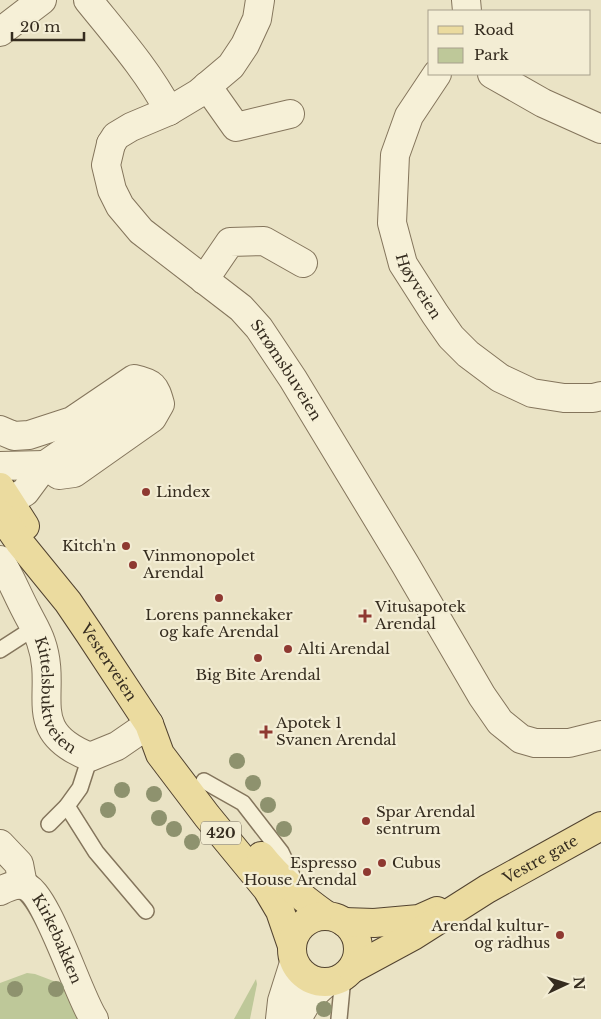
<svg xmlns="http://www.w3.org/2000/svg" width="601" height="1019" font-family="'Libre Baskerville',serif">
<rect width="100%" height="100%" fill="#eae3c5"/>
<g fill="#bec899">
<polygon points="27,973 35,974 64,985 82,1019 0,1019 0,983"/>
<polygon points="256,979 257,984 250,1019 234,1019"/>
</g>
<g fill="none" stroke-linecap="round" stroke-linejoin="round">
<g stroke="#84755c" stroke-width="18">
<g id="service">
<polyline points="0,650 34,628"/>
<polyline points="204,781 243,803 281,852 296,884"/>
<polyline points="67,806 96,852 146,911"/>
<polyline points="49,824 67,806 80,788 90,757"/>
<polyline points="339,1019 343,977"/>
</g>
</g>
<g stroke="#84755c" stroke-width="30">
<g id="minor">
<path d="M88 0C117 36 148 71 169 111"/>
<polyline points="466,0 467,11"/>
<polyline points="0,32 42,0"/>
<path id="s1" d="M437 74 409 116 395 155 392 223 403 264 435 314 451 337 468 354 500 378 532 393 564 398H593L601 396"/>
<polyline points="492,74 543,103 601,129"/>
<polyline points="207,86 236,127 290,114"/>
<path id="s2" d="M111 144 106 165 112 190 120 206 141 231 241 308 259 328 293 379 405 564 482 696 500 722 521 739 535 743H569L601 735"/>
<polyline points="204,280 230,242 264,241 303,263"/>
<path d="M0 430 14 436 29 435 72 421 134 379C153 383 155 386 160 404L152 418 74 473 59 475 45 465"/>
<polyline points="0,466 45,465"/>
<polyline points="0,499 10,501 25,492 45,465 149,393"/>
<path id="s3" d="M0 560C10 576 17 594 26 611 31 621 38 632 41 642 59 693 22 730 90 757L117 746 149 724"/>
<polyline points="0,844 19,864 23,885"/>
<path id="s4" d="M0 891C6 888 15 884 22 885 46 888 78 996 94 1019"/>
</g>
</g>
<g stroke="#84755c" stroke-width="30">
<g id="tertiary">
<polyline points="111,144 116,136 131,127 169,111 199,93 231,66 245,45 257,19 260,0"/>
<polyline points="280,1019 282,1001 294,963"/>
<path d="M298 1019C304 1003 314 993 326 983"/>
</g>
</g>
<g stroke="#524330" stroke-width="30">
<g id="primary">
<polyline points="0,487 25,526"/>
<path id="s5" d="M0 514 20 543 68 602 89 633 149 724 160 754 207 816 267 889 280 911 291 943"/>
<path d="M261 856C279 879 302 898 326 915"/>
<circle cx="325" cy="949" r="33"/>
<polyline points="344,922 374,923 419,919 437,911"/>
<path id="s6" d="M352 969 413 936 487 889 601 826"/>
</g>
</g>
<use href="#service" stroke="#f6f0d7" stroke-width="15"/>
<use href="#minor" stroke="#f6f0d7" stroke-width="28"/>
<use href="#tertiary" stroke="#f6f0d7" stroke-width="28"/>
<use href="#primary" stroke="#ebdb9f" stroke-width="28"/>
</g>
<g fill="#8e926e">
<circle cx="237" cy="761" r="8"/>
<circle cx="253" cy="783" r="8"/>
<circle cx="122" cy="790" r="8"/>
<circle cx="154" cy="794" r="8"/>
<circle cx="268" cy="805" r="8"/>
<circle cx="108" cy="810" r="8"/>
<circle cx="159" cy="818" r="8"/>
<circle cx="174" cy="829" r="8"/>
<circle cx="284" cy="829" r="8"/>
<circle cx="192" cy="842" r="8"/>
<circle cx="15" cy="989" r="8"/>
<circle cx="56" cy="989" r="8"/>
<circle cx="324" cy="1009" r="8"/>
</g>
<g fill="#8e3931" stroke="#f3edd4" stroke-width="2">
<circle cx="146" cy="492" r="5"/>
<circle cx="126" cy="546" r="5"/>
<circle cx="133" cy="565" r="5"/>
<circle cx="219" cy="598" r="5"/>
<path d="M362.5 608.5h5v5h5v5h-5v5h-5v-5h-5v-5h5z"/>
<circle cx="288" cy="649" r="5"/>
<circle cx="258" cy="658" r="5"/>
<path d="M263.5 724.5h5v5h5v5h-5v5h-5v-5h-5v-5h5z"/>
<circle cx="366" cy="821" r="5"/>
<circle cx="382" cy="863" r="5"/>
<circle cx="367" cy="872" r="5"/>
<circle cx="560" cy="935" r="5"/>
</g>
<g text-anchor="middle" stroke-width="4.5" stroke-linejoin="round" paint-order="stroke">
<rect fill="#f3edd4" stroke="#6e6655" stroke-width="1" x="201" y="821.5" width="40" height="23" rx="4"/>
<g font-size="14" font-weight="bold" fill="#352c1f">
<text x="221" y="838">420</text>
</g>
<g font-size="15" fill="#352c1f" stroke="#f3edd4">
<text dy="5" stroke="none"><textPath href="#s1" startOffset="229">Høyveien</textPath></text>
<text dy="5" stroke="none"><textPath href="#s2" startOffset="301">Strømsbuveien</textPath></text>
<text dy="5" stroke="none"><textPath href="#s5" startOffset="184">Vesterveien</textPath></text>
<text dy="5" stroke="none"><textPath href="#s3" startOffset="149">Kittelsbuktveien</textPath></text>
<text dy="5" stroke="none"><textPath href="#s6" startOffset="218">Vestre gate</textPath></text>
<text dy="5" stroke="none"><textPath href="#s4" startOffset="89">Kirkebakken</textPath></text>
</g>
<g font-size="15" fill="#352c1f" stroke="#f3edd4" text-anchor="start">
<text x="156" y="497">Lindex</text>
<text x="116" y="551" text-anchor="end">Kitch'n</text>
<text x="143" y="561">Vinmonopolet<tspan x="143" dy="17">Arendal</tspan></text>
<text x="375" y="612">Vitusapotek<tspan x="375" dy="17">Arendal</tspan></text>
<text x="219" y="620" text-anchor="middle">Lorens pannekaker<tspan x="219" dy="17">og kafe Arendal</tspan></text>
<text x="298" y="654">Alti Arendal</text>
<text x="258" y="680" text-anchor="middle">Big Bite Arendal</text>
<text x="276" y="728">Apotek 1<tspan x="276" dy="17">Svanen Arendal</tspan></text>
<text x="376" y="817">Spar Arendal<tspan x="376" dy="17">sentrum</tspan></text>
<text x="357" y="868" text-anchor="end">Espresso<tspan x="357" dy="17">House Arendal</tspan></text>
<text x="392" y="868">Cubus</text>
<text x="550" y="931" text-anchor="end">Arendal kultur-<tspan x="550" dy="17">og rådhus</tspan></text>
</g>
</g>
<rect x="428" y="10" width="162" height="65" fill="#f3edd4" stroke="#a7a08c"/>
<rect x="438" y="26" width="25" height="8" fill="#ebdb9f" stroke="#a7a08c"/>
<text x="474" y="35" font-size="15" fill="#352c1f">Road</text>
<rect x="438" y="48" width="25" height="15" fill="#bec899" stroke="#a7a08c"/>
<text x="474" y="60" font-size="15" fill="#352c1f">Park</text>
<g transform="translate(566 984) rotate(86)" stroke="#f3edd4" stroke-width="4" paint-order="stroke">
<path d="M0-4L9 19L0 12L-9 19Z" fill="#352c1f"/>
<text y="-8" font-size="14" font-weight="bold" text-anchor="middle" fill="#352c1f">N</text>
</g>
<path d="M12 32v8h72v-8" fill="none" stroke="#352c1f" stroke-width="2.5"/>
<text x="20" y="32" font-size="15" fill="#352c1f" stroke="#f3edd4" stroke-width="4" paint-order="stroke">20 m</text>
</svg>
